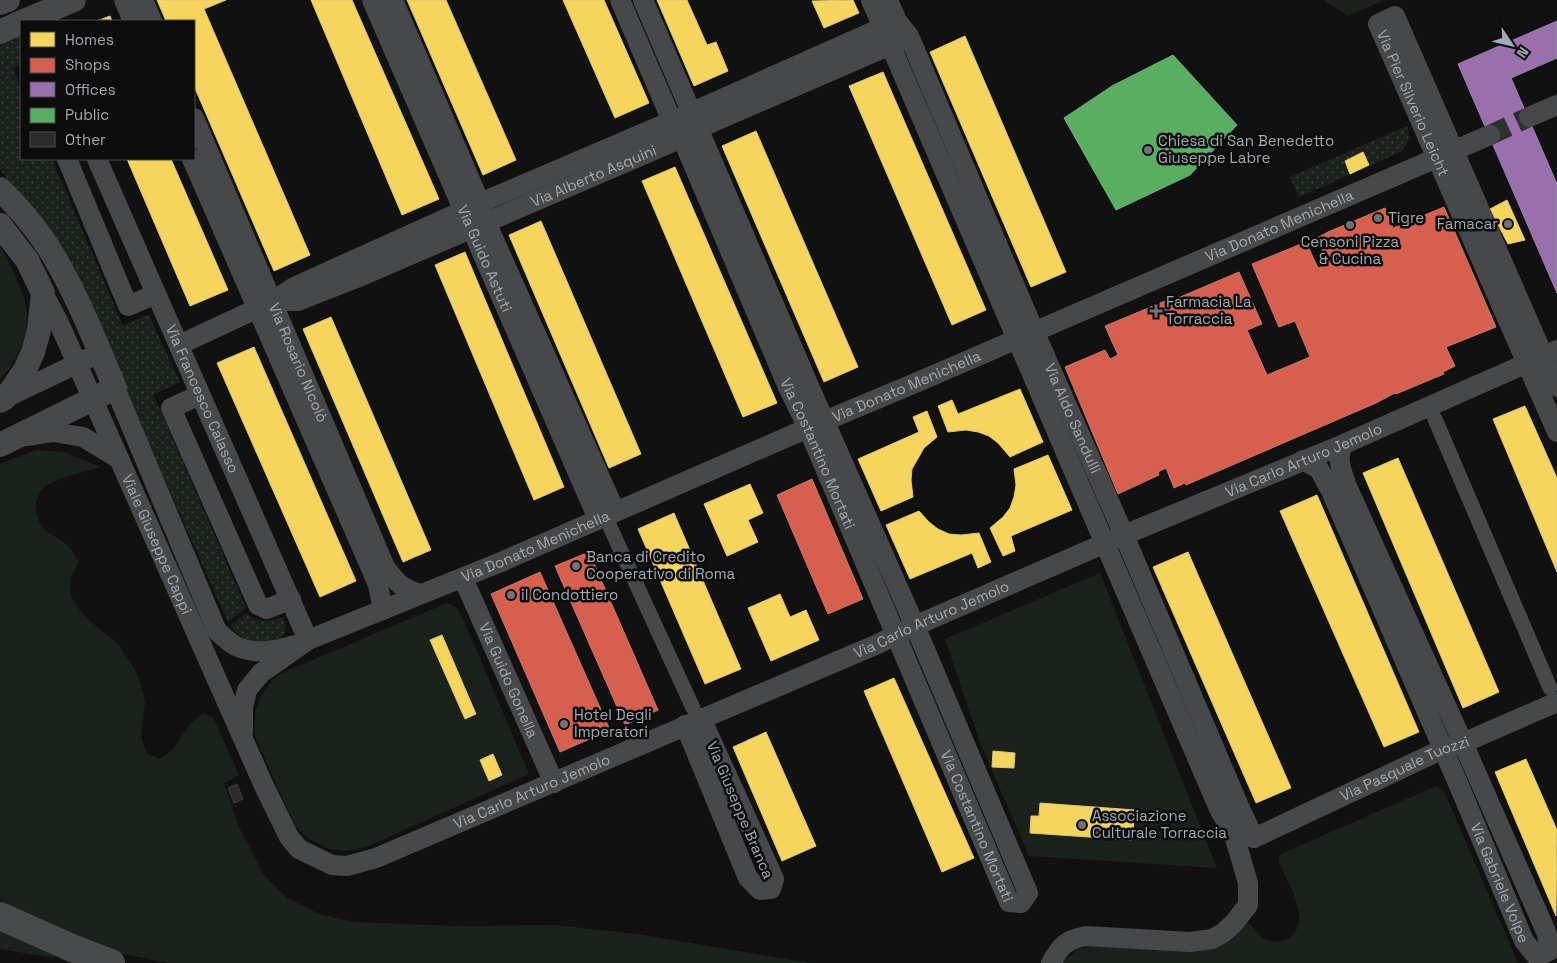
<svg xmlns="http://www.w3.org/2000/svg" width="1557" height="963" font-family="'Space Grotesk',sans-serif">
<defs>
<pattern id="garden-dots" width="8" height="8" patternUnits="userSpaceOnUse" patternTransform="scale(1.25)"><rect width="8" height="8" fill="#1b221c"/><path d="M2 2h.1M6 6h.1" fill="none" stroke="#393f3b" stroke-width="1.8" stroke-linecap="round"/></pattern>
</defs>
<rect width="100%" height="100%" fill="#111112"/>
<g fill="#1b221c">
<polygon points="1324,0 1384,0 1348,16"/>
<path d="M0 246C9 261 25 294 27 312 29 334 16 364 0 379Z"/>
<path d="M36 450 64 452 101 467C88 470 55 479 46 486 32 497 34 516 43 528 47 533 54 535 59 539 68 545 74 553 79 562L71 577 70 594 78 608 89 620 119 645 137 673 142 688 145 703 141 737 146 753 160 759 173 749 191 723 203 713 213 717 239 775 224 783 239 827 263 874 286 897 319 914 355 922 454 926 557 925 644 935 810 963H169L114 952 64 935 0 900V464Z"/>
<polygon points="1100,573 1217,868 1029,856 980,743 945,639"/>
<path d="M447 603 457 608 462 616 529 774 366 847 346 851 329 849 309 839 295 826 255 736C253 707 259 692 280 674Z"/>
<path d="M1436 786 1444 791 1518 963H1062L1077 950 1090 946 1195 949 1247 922C1256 927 1258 937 1267 940 1275 943 1283 942 1290 937 1313 921 1287 882 1279 862V857L1283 853Z"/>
<polygon points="0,923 58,952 54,958 0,949"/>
</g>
<g fill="url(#garden-dots)">
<polygon points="19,35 21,36 21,64 13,68 21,88 21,159 52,159 123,326 146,315 149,316 180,382 153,395 167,425 246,608 228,622 75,278 38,215 0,170 0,44"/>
<path d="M1407 126C1411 137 1408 144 1401 152L1299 197 1290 177Z"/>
<path d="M246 613C258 624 269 622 283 617L286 627 283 637C265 647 242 643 230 626Z"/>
</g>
<g fill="#f6d55c" stroke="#ddc876">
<polygon points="157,0 226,0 204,9 310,255 274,271 194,86 194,21 166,21"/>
<polygon points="311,0 352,0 439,199 402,215"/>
<polygon points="407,0 446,0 516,160 483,175"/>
<polygon points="563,0 604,0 649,103 615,118"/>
<polygon points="657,0 687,0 707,45 716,42 728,71 694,86"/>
<polygon points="853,0 859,13 824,28 812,1"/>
<polygon points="110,16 112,21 97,21"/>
<polygon points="965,36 1066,272 1031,287 930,52"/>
<polygon points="883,72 986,310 952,325 849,86"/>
<polygon points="756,131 858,367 824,382 722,146"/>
<polygon points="1363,152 1369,165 1350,174 1345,161"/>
<polygon points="127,159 171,159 228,290 190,306"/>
<polygon points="675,167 777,403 743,417 642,181"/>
<polygon points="1507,200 1525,240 1508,244 1490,209"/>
<polygon points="541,221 641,454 609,468 509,235"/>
<polygon points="465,252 564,487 534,500 435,265"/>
<polygon points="331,317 431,550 403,562 303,329"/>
<polygon points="254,347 356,581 320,597 217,363"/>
<polygon points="1020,389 1043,442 1010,457 998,443 989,436 978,432 966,430 948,432 938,406 952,400 958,414"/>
<polygon points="1525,406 1557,478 1557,572 1493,419"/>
<polygon points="927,411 937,437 924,448 912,469 911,480 913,497 881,511 858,459 919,432 913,417"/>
<polygon points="1048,455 1072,510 1011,536 1015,551 1003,556 990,528 1003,517 1010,508 1014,497 1016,485 1014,469"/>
<polygon points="1398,458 1499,692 1463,708 1363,473"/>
<polygon points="750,484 763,513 748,520 758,542 727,556 704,504"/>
<polygon points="1317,495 1419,732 1384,747 1280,511"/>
<polygon points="919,511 929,522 938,529 949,534 961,535 979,533 991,562 978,568 972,553 910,579 886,525"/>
<polygon points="674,513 741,669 705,684 638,529"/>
<polygon points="1188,552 1291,788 1256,803 1153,567"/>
<polygon points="780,594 790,617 806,610 819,640 771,661 748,608"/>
<polygon points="442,635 476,714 465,719 430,640"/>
<polygon points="894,678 974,858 942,872 864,691"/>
<polygon points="766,732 816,846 782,861 733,747"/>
<polygon points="993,751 1015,753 1014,768 992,767"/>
<polygon points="493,754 502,775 489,781 480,760"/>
<polygon points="1526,759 1557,830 1556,916 1495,772"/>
<polygon points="1040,803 1135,810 1132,840 1030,833 1031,816 1039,816"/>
</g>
<g fill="#d6604d" stroke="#c6766c">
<polygon points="1444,207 1496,327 1446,347 1455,366 1443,372 1444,374 1396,394 1395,393 1376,403 1186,485 1185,483 1174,488 1166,468 1158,472 1159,475 1118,494 1065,367 1105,350 1110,359 1118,355 1105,326 1165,301 1166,303 1239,272 1262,324 1247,330 1267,375 1310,357 1295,321 1279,327 1252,264 1306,242 1318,268 1328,264 1317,238 1328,232 1385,208 1393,228"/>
<polygon points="812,479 863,599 828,614 777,495"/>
<polygon points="589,552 658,710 625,725 555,566"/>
<polygon points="540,572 610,730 560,752 491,594"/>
</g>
<polygon fill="#9970ab" stroke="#9c81ad" points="1557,21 1557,58 1511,78 1557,184 1557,293 1458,64"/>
<polygon fill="#5aae61" stroke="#70ad7a" points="1173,55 1237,125 1190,175 1116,210 1064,118 1112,86"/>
<polygon fill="#2c2c2d" stroke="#3a3c3e" points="237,784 243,799 234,803 228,788"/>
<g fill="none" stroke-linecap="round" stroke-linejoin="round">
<polyline stroke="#2e3032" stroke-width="20" stroke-dasharray="20 10" stroke-linecap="butt" points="1490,135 1529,117"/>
<g stroke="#46484a" stroke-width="15">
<polyline points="1435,419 1550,688"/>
<polyline points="605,516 693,708"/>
</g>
<g stroke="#46484a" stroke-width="20">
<polyline points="124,0 133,21"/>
<polyline points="143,0 152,21"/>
<path id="s1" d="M372 0 598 519"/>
<polyline points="393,0 480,203 486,222 615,511"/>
<path id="s2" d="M620 0 672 121 682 138 788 387 808 428 1009 902 1021 903 1028 893 915 626 806 379 643 0"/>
<polyline points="871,0 1220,811 1234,835"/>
<path id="s3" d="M888 0 897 21 909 36 1034 331 1124 535 1238 804 1254 838"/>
<polyline points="1529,117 1557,105"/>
<path id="s4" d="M194 118 385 567C398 584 400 587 420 594"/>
<polyline points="67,159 128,306 156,294"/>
<path id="s5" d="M97 159 308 640"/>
<polyline points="192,159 373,573 378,585 383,610"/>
<path id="s6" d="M43 293 59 323 264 786 289 837 299 849 332 865 347 866 376 858 880 643 896 634 1124 535 1344 444 1557 350"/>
<path id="s7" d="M273 301H298L359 277 682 138 697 129 902 40"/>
<polyline points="179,345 273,301 294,287 480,203 672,121 895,22"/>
<path id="s8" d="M1557 387 1395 16 1378 24 1557 432"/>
<path d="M115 388 217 631C223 636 229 643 236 646 255 655 275 651 295 645"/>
<polyline points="200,395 171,408 258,605 267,609 291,599"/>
<polyline points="5,398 89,358"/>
<polyline points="28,436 53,432 83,437 119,459"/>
<path id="s9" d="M1303 460 1319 469 1331 491 1460 788 1524 941 1537 957 1549 951 1547 934 1463 743 1346 484C1342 471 1335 457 1344 444"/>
<path id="s10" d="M463 578 554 783"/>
<polyline points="685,725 748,878 760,890 771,889 774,879 701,718"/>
<path id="s11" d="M243 732V707L247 690 261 673 308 640 501 562 808 428 920 381 1490 135"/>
<path id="s12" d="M1254 838 1443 749 1463 743 1557 702"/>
<path d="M1051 963C1061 945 1066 940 1086 936L1190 942 1212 939 1223 933 1234 923 1248 905V883L1234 835 1247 837"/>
</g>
<g stroke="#46484a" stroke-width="24">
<polyline points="0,3 8,0"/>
<polyline points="24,21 74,0"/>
<polyline points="0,32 21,22"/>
<path d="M0 189C20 209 39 231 53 255 78 297 96 343 115 388L0 445"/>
<polyline points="0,225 27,260 43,293 39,330 33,352 25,370 12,389 5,398 0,401"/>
</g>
<polyline stroke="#484a4c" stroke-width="28" points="0,916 72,948 111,963"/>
</g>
<g fill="#6f747b" stroke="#0c0c0d" stroke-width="2">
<circle cx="1148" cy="150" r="5"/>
<circle cx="1378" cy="218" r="5"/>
<circle cx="1508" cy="224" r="5"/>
<circle cx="1350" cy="225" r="5"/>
<path d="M1153.5 303.5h5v5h5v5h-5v5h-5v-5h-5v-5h5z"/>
<circle cx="576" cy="566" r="5"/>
<circle cx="511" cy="595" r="5"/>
<circle cx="564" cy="724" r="5"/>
<circle cx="1082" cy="825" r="5"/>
</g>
<g text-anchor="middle" stroke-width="5" stroke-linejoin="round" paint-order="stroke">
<g font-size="15" fill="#a2aab3" stroke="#0c0c0d">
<text dy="5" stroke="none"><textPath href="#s8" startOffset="510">Via Pier Silverio Leicht</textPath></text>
<text dy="5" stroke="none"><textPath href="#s7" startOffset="346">Via Alberto Asquini</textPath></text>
<text dy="5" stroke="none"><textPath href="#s11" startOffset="1178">Via Donato Menichella</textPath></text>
<text dy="5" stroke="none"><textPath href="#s1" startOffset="282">Via Guido Astuti</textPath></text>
<text dy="5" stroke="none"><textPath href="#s4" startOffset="266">Via Rosario Nicolò</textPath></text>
<text dy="5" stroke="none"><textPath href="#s11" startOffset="772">Via Donato Menichella</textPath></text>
<text dy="5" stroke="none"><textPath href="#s5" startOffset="262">Via Francesco Calasso</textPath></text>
<text dy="5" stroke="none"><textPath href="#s3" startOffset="458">Via Aldo Sandulli</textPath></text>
<text dy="5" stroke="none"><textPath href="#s2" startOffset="495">Via Costantino Mortati</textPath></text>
<text dy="5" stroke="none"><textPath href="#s6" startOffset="1704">Via Carlo Arturo Jemolo</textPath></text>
<text dy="5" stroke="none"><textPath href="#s6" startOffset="276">Viale Giuseppe Cappi</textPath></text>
<text dy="5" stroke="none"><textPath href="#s11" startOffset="368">Via Donato Menichella</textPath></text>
<text dy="5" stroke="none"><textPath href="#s6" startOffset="1299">Via Carlo Arturo Jemolo</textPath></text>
<text dy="5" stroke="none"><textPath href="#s10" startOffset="112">Via Guido Gonella</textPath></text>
<text dy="5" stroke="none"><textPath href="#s12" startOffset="166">Via Pasquale Tuozzi</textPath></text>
<text dy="5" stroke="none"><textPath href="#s6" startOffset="864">Via Carlo Arturo Jemolo</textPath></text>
<text transform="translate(740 810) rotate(67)" y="5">Via Giuseppe Branca</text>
<text dy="5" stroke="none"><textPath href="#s2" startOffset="900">Via Costantino Mortati</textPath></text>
<text dy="5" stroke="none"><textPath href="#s9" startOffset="470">Via Gabriele Volpe</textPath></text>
</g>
<g font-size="15" fill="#a2aab3" stroke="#0c0c0d" text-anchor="start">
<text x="1158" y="146">Chiesa di San Benedetto<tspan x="1158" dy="17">Giuseppe Labre</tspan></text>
<text x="1388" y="223">Tigre</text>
<text x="1498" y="229" text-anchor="end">Famacar</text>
<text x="1350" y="247" text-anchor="middle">Censoni Pizza<tspan x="1350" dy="17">&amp; Cucina</tspan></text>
<text x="1166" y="307">Farmacia La<tspan x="1166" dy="17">Torraccia</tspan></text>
<text x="586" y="562">Banca di Credito<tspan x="586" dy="17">Cooperativo di Roma</tspan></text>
<text x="521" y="600">il Condottiero</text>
<text x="574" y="720">Hotel Degli<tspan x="574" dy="17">Imperatori</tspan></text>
<text x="1092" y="821">Associazione<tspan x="1092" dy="17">Culturale Torraccia</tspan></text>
</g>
</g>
<rect x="20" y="20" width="175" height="140" fill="#0c0c0d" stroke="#484b4f"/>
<rect x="30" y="32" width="25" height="15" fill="#f6d55c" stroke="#484b4f"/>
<text x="65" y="45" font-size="15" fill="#a2aab3">Homes</text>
<rect x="30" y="58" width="25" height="15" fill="#d6604d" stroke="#484b4f"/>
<text x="65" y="70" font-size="15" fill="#a2aab3">Shops</text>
<rect x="30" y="82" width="25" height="15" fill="#9970ab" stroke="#484b4f"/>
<text x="65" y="95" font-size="15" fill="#a2aab3">Offices</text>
<rect x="30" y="108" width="25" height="15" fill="#5aae61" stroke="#484b4f"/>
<text x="65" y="120" font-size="15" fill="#a2aab3">Public</text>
<rect x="30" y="132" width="25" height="15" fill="#2c2c2d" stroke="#484b4f"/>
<text x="65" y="145" font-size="15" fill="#a2aab3">Other</text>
<g transform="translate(1512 45) rotate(125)" stroke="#0c0c0d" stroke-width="4" paint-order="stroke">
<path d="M0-4L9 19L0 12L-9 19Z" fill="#a2aab3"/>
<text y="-8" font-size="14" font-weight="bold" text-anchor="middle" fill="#a2aab3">N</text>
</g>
</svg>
